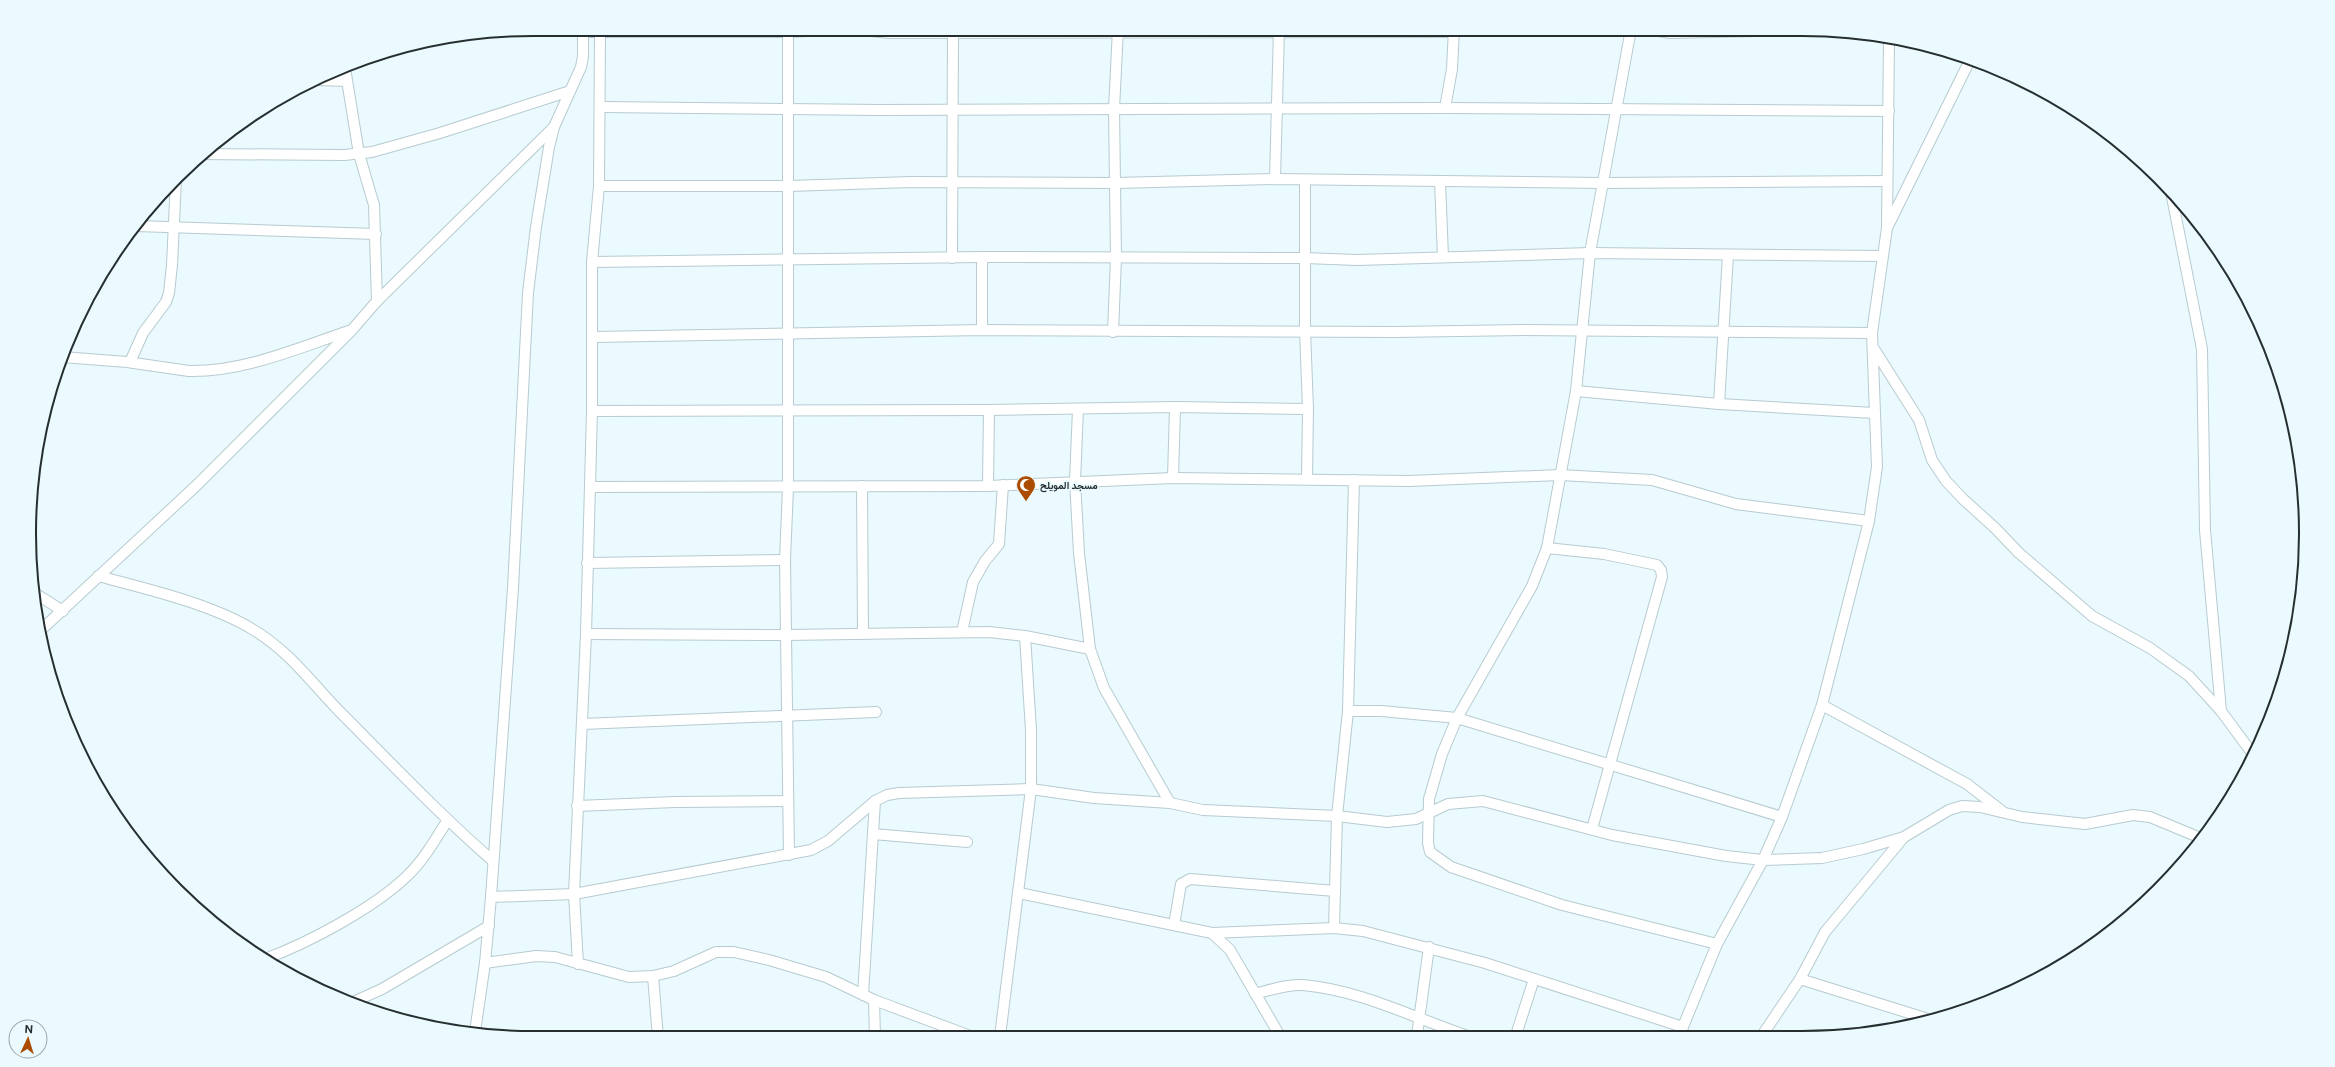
<svg xmlns="http://www.w3.org/2000/svg" width="2335" height="1067" font-family="'Public Sans',Vazirmatn,sans-serif">
<rect width="100%" height="100%" fill="#eafafe"/>
<g fill="none" stroke-linecap="round" stroke-linejoin="round">
<g stroke="#b7cbd0" stroke-width="12">
<g id="minor">
<polyline points="788,29 788,487 785,560 789,855"/>
<polyline points="1631,29 1590,253 1576,391 1547,548 1532,586 1457,718 1442,754 1429,799 1428,843 1430,852 1451,867 1562,905 1717,944"/>
<polyline points="1648,29 1670,33 1807,30"/>
<polyline points="583,32 788,32 851,29 890,33 1454,32"/>
<polyline points="345,68 359,154 374,205 377,301"/>
<polyline points="317,80 347,81"/>
<polyline points="601,107 879,110 1445,108 1889,111"/>
<polyline points="1445,108 1452,69 1454,29"/>
<polyline points="201,154 344,155 372,152 440,133 570,91"/>
<polyline points="1275,179 1279,29"/>
<polyline points="1305,181 1305,330 1308,409 1307,478"/>
<polyline points="1440,181 1443,257"/>
<polyline points="599,186 789,186 911,182 1115,183 1275,179 1602,183 1887,181"/>
<polyline points="2171,192 2202,349 2205,530 2221,711"/>
<polyline points="136,226 376,234"/>
<polyline points="1888,226 1970,60"/>
<polyline points="952,258 953,29"/>
<polyline points="592,262 982,257 1305,258 1357,260 1590,253 1882,256"/>
<polyline points="982,330 982,257"/>
<polyline points="1113,332 1116,258 1114,109 1118,29"/>
<polyline points="593,337 982,330 1396,332 1523,330 1872,333"/>
<polyline points="1874,349 1919,420 1932,460 1946,481 1963,499 1995,528 2019,553 2092,616 2150,648 2189,676 2221,711 2252,753"/>
<path d="M62 357 127 362 189 371C244 372 298 348 349 331"/>
<polyline points="130,362 143,333 166,302 169,293 172,265 176,179"/>
<polyline points="1576,391 1719,404 1874,413"/>
<polyline points="1719,404 1728,255"/>
<polyline points="1078,409 1075,481 1079,553 1090,649 1104,688 1170,803"/>
<polyline points="592,411 989,410 1175,407 1308,409"/>
<polyline points="1173,478 1175,407"/>
<polyline points="862,486 863,634"/>
<polyline points="988,486 989,410"/>
<polyline points="590,487 988,486 1173,478 1409,481 1560,475 1652,480 1736,504 1869,521"/>
<polyline points="1547,548 1604,554 1657,565 1661,570 1662,577 1592,829"/>
<polyline points="587,563 785,560"/>
<path d="M98 576C144 588 211 604 252 629 288 650 311 682 339 711 390 762 439 814 493 861"/>
<polyline points="33,592 63,611"/>
<polyline points="41,630 198,484 351,331 377,301 554,127"/>
<polyline points="962,632 973,582 985,561 999,544 1003,485"/>
<polyline points="586,634 786,635 989,632 1025,636 1090,649"/>
<polyline points="1822,705 1967,784 2002,811"/>
<polyline points="1348,711 1381,711 1457,718 1782,817"/>
<polyline points="582,724 876,712"/>
<polyline points="577,806 675,802 788,801"/>
<polyline points="873,834 967,842"/>
<polyline points="1019,893 1212,933 1334,928 1363,931 1485,963 1683,1027"/>
<polyline points="491,897 574,894 811,850 828,841 875,801 887,795 899,793 1031,789 1094,798 1170,803 1203,810 1337,816 1387,822 1416,819 1448,804 1483,801 1612,835 1726,856 1763,860 1822,858 1863,849 1904,837 1949,810 1962,806 1980,807 2022,817 2085,824 2133,815 2150,817 2203,839"/>
<polyline points="1174,925 1181,884 1190,879 1335,891"/>
<polyline points="1334,928 1337,816 1348,711 1354,480"/>
<polyline points="1212,933 1230,950 1280,1036"/>
<path d="M265 959C308 943 374 908 407 876 424 860 435 840 447 821"/>
<polyline points="485,963 536,956 555,957 629,977 653,976 674,971 716,952 734,952 769,960 826,977 874,1000 973,1037"/>
<polyline points="578,964 574,894 586,634 592,411 592,262 599,186 600,32"/>
<polyline points="653,976 658,1038"/>
<polyline points="1800,979 1925,1018"/>
<path d="M1255 994C1270 990 1287 984 1303 985 1360 990 1412 1017 1465 1035"/>
<polyline points="863,995 875,801"/>
<polyline points="874,1000 875,1037"/>
<polyline points="351,1003 382,989 489,926"/>
<polyline points="475,1032 485,963 491,897 513,588 528,293 536,227 549,147 554,127 581,67 583,56 583,29"/>
<polyline points="1680,1034 1717,944 1763,860 1782,817 1822,705 1869,521 1877,467 1872,333 1887,228 1889,38"/>
<polyline points="1763,1034 1800,979 1825,932 1904,837"/>
<polyline points="1417,1035 1429,947"/>
<polyline points="1516,1035 1534,979"/>
<polyline points="1000,1036 1031,789 1031,730 1025,636"/>
</g>
</g>
<use href="#minor" stroke="#fff" stroke-width="10"/>
</g>
<defs>
<g id="mosque-pin" transform="scale(1)"><path d="M0 17L-7.5 6A9.5 9.5 0 1 1 7.5 6Z" fill="#ac4c00" stroke="#eafafe"/><path d="M3.5-4.9A6 6 0 1 0 3.5 4.9A5 5 0 1 1 3.5-4.9Z" fill="#fff"/></g>
</defs>
<g fill-rule="evenodd">
<use href="#mosque-pin" x="1026" y="485"/>
</g>
<g text-anchor="middle" stroke-width="3.5" stroke-linejoin="round" paint-order="stroke">
<g font-size="10" font-weight="bold" fill="#262e30" stroke="#eafafe" text-anchor="start">
<text x="1040" y="489">مسجد المويلح</text>
</g>
</g>
<path d="M0 0H2335V1067H0ZM533 36H1802A497 497 0 0 1 2299 533V534A497 497 0 0 1 1802 1031H533A497 497 0 0 1 36 534V533A497 497 0 0 1 533 36Z" fill="#eafafe" fill-rule="evenodd"/>
<path fill="none" stroke="#262e30" stroke-width="2" d="M533 36H1802A497 497 0 0 1 2299 533V534A497 497 0 0 1 1802 1031H533A497 497 0 0 1 36 534V533A497 497 0 0 1 533 36Z"/>
<g transform="translate(28 1039) rotate(4)"><circle r="19" fill="#eafafe" stroke="#9ca8ac"/>
<path d="M0-3L7 15L0 10L-7 15Z" fill="#ac4c00"/>
<text y="-6" font-size="11" font-weight="bold" text-anchor="middle" fill="#262e30">N</text>
</g>
</svg>
